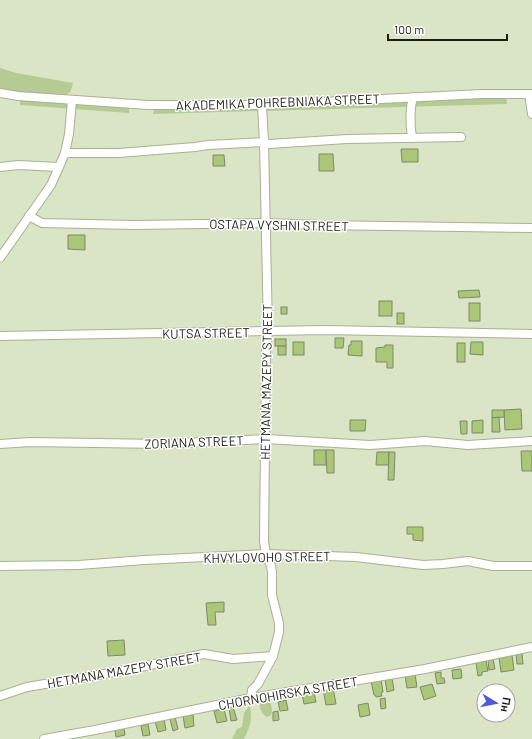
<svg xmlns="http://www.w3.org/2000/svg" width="532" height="739" font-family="Barlow,sans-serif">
<rect width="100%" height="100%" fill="#d9e5c5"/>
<g fill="#b6ca93">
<polygon points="0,68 16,73 73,83 71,91 65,96 8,91 0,89"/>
<polygon points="506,97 507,104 153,114 154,109"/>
<polygon points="20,99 129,108 129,113 20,105"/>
<path d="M259 697 270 699 272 710 271 715 267 717C259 713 260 705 259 697Z"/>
<path d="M250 705C252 721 251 725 244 739H232L237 729 242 727 244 713Z"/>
</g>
<g fill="#aac676" stroke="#7e896c">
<polygon points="401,149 418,149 418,162 402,162"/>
<polygon points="319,154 333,154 334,171 319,171"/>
<polygon points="213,155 224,155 225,166 213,166"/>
<polygon points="68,235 85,235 85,250 68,249"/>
<polygon points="479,290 480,297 459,298 458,291"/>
<rect x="379" y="301" width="13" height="15"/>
<rect x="469" y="303" width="11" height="18"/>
<rect x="281" y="307" width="6" height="7"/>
<rect x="397" y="313" width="7" height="11"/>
<polygon points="335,338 344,338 343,348 335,348"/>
<rect x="275" y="339" width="11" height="7"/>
<polygon points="351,341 362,341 362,356 348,355 349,345 351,345"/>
<rect x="293" y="342" width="11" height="13"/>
<polygon points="471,342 483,342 483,355 470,354"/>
<rect x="457" y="343" width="8" height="19"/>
<polygon points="385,345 393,345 393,368 387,368 387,362 376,362 376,348 385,347"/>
<rect x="278" y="346" width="8" height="9"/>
<polygon points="521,409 522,429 505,430 504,410"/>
<polygon points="492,410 504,410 504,417 492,418"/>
<polygon points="499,417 500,432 492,432 492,418"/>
<polygon points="350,420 366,420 365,431 350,431"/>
<polygon points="483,420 483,433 472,433 472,421"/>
<polygon points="460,421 467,421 467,434 461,434"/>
<rect x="314" y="450" width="12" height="15"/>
<polygon points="326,450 334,450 334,473 327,473"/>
<polygon points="521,451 532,451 532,471 522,471"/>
<polygon points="377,452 389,452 389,465 376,465"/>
<polygon points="389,452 395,452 394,480 388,480"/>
<polygon points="407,527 423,527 423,541 413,540 413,534 407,534"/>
<polygon points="224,602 224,612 215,612 216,625 208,625 206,603"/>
<polygon points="124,640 125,655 108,656 107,641"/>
<polygon points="522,653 523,664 517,664 516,654"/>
<polygon points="512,655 514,670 501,672 499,657"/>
<polygon points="493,659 495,669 489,670 488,660"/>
<polygon points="486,661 488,671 482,672 482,675 478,676 476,663"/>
<polygon points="461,669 462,678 453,679 452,670"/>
<polygon points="441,672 441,678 444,678 445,683 437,684 435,673"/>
<polygon points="415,674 417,687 407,688 405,676"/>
<polygon points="392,678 394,690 387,692 385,679"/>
<polygon points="381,679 383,692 381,693 382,696 376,697 375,695 374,695 371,681"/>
<polygon points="432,684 436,696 424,700 420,687"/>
<polygon points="333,688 336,704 326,705 323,689"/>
<polygon points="314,692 316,702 304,704 302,694"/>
<polygon points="385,698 386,708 381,709 380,699"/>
<polygon points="286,700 288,710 280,711 278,702"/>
<polygon points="368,703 370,715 360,717 358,705"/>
<polygon points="233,707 237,720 231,721 229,708"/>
<polygon points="224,709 227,721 217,723 214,711"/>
<polygon points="278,711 279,720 273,721 273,712"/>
<polygon points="193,715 194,726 185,728 183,716"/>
<polygon points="175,717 178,729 173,731 170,719"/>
<polygon points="164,719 166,730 158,732 155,721"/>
<polygon points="148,724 150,735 143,736 141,726"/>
<polygon points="124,728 125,735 116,737 115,730"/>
</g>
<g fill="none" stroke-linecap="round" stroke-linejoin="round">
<g stroke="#a6b293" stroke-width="10">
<g id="minor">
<polyline points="0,93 18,96 148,105 262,105 481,94 532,94"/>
<polyline points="529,94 532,114"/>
<path d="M412 138C410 124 409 111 413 97"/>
<polyline points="65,153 69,134 72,100"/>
<polyline points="0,167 18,165 59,167 65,153 119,153 195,147 208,145 264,142 269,144 347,139 461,137"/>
<polyline points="29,216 42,223 134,225 266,223 318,225 532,228"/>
<polyline points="0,258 51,185 59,167"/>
<polyline points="0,336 325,330 532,334"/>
<polyline points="0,444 30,442 162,444 266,439 370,445 425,441 468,445 532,441"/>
<polyline points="0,566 79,565 144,560 266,554 356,557 423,565 443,564 468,561 493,566 532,566"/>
<polyline points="0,696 27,687 116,672 204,654 233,659 273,656"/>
<polyline points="251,698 252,690 258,684 273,656 279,632 279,623 272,595 272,572 271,566 266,554 264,541 266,350 268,331 264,142 262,105"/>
<polyline points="44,739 95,730 251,698 425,669 532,647"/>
</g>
</g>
<use href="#minor" stroke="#fff" stroke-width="8"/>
</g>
<g text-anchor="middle" stroke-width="3" stroke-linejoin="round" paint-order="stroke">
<g font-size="13" fill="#1a1f13" stroke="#fff">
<text transform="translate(278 102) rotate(-2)" y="5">AKADEMIKA POHREBNIAKA STREET</text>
<text transform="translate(279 225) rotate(1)" y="5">OSTAPA VYSHNI STREET</text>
<text transform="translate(206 333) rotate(-1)" y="5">KUTSA STREET</text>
<text transform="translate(266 382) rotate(-89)" y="5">HETMANA MAZEPY STREET</text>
<text transform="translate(194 442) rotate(-2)" y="5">ZORIANA STREET</text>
<text transform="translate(267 557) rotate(-1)" y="5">KHVYLOVOHO STREET</text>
<text transform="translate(124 670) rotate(-10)" y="5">HETMANA MAZEPY STREET</text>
<text transform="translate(288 693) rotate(-10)" y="5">CHORNOHIRSKA STREET</text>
</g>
</g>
<g transform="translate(496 703) rotate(100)"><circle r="19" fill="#ffffff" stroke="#a3a5a1"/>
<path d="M0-3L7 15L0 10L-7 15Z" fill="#505ad1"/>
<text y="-6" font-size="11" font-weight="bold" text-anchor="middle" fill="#1a1f13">Пн</text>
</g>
<path d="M388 34v6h119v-6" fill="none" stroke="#1a1f13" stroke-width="2"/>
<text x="394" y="34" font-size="12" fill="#1a1f13" stroke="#ffffff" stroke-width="3" paint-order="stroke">100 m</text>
</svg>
